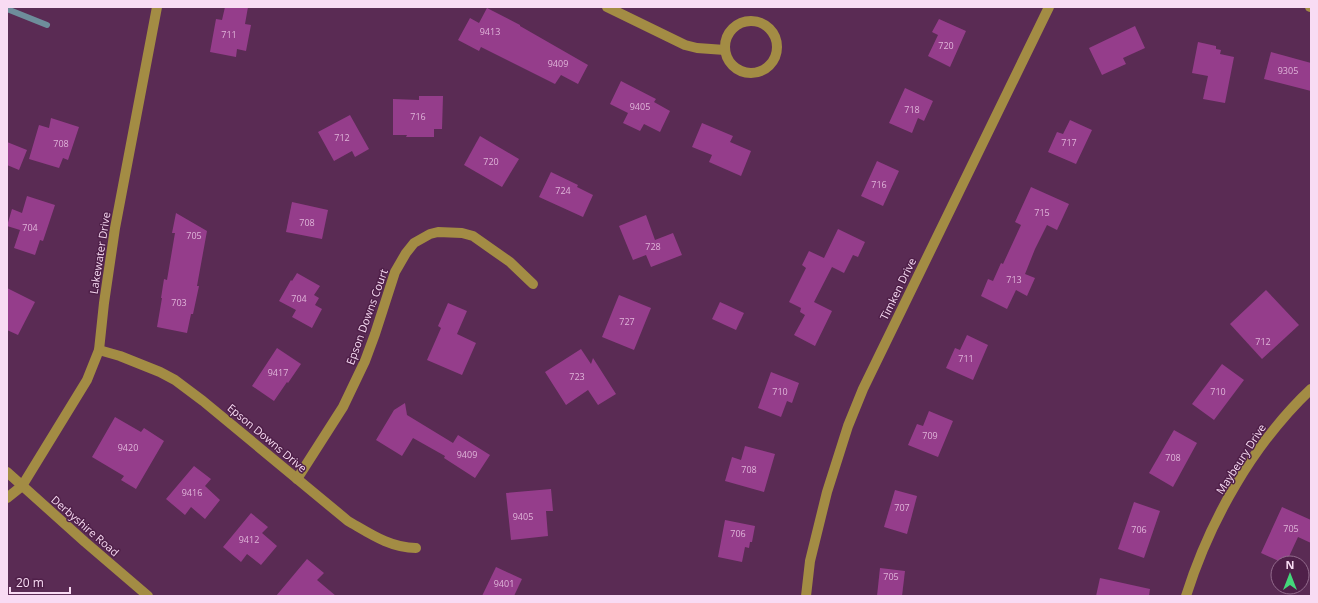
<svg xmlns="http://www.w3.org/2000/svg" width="1318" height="603" font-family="'Open Sans',sans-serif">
<rect width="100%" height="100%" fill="#5a2b54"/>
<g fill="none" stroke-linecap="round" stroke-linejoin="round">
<polyline stroke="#6e8d9b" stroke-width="6" points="7,9 47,25"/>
</g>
<g fill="#953d8b">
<polygon points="225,7 248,7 245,24 251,25 246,51 237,49 236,57 210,52 216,19 222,20"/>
<polygon points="487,8 520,25 520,26 588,65 578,84 561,75 555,84 481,47 479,51 458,40 470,18 479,23"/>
<polygon points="939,19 966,31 950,67 928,56 938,35 932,32"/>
<polygon points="1135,26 1145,48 1123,58 1126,64 1102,75 1089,48"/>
<polygon points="1198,42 1216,46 1216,49 1221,50 1220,54 1234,57 1225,103 1203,99 1208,76 1192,73"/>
<polygon points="1271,52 1311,63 1311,91 1264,79"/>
<polygon points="621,81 656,99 654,102 670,111 660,132 644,124 640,131 623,123 628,113 610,104"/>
<polygon points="905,88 933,101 924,121 918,118 912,133 889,123"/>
<polygon points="419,96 443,96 442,129 434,129 434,137 406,137 407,135 393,135 393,99 419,100"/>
<polygon points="350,115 369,149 355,157 352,151 334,161 318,132"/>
<polygon points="51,118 79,127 68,160 63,158 59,168 29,159 39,125 49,128"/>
<polygon points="1070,120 1092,130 1076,164 1048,152 1057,132 1063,134"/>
<polygon points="702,123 733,136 730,142 751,151 741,176 709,162 712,155 692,147"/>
<polygon points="480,136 519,159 502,187 464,165"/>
<polygon points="7,142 27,150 19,170 7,165"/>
<polygon points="877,161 899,171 883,206 861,196"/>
<polygon points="551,172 578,185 577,187 593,195 583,217 539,197"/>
<polygon points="1031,187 1069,204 1057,230 1047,225 1035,249 1025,274 1035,278 1027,296 1016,290 1007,309 981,296 988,279 993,281 1001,263 1003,264 1021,225 1015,222"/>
<polygon points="27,196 55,205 43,241 40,240 35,255 14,248 20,230 7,226 12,209 22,213"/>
<polygon points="292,202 328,210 322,239 286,232"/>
<polygon points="176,213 207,231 197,286 199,286 193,314 191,314 187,333 157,327 162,298 161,298 164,279 167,280 175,233 172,233"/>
<polygon points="646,215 655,240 673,233 682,255 651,267 646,255 633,260 619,226"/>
<polygon points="838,229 865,242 858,257 853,255 844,273 832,267 814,302 832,311 815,346 794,335 805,315 800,312 801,308 789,302 806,268 802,265 809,251 824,258"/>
<polygon points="297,273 320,286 314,295 319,298 315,305 322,309 312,328 292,317 296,310 279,301 291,280 292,281"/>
<polygon points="7,288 35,302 18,335 7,330"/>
<polygon points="1266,290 1299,325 1262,359 1230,324"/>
<polygon points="619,295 651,308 634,350 602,337"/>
<polygon points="720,302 744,313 736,330 712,319"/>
<polygon points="448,303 467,311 457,334 476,343 462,375 427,360 441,328 438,326"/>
<polygon points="967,335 988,345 973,380 946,368 955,348 960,350"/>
<polygon points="277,348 301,364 288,383 287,382 274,401 252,386"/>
<polygon points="581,349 591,364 593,358 616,394 598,405 588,390 566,405 545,372"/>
<polygon points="1222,364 1244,380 1214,420 1192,404"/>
<polygon points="771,372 799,383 792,403 787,401 781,417 758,408"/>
<polygon points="405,403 407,415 453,443 458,435 490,455 475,478 444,458 445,456 413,438 402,456 376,440 394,410"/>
<polygon points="929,411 953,421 938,457 908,445 917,424 923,426"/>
<polygon points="115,417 141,432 144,428 164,441 136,489 121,480 124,476 92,457"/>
<polygon points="1174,430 1197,443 1173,487 1149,473"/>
<polygon points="745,446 775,454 764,492 725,481 732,457 741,460"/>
<polygon points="194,466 211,479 205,486 220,500 205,519 191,507 185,515 166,499"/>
<polygon points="551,489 553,511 546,511 548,536 511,540 506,493"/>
<polygon points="895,490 917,496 907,534 884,527"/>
<polygon points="1134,502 1160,511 1144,558 1118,549"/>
<polygon points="1282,507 1311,520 1311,543 1298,537 1286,563 1283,563 1261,553"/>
<polygon points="251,513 268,527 262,533 277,546 261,565 247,554 241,562 223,547"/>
<polygon points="725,520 755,526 752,542 750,542 749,548 745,547 742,562 718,557"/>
<polygon points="307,559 324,573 317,580 336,596 276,596"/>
<polygon points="496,567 522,579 514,596 482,596"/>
<polygon points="880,568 905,571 902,596 877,596"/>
<polygon points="1100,578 1150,589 1149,596 1096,596"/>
</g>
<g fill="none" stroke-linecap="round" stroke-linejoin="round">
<g stroke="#a38c44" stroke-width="10">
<polyline points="607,7 685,45 697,48 725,50"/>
<polyline points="1310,7 1311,7"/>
<circle cx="751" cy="47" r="26"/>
<path d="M99 350 120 356 160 372 175 380 203 401 348 521C369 533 390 548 416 548"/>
<polyline points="7,472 85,542 148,596"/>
<polyline points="297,479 343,407 365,361 375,334 395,272 406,253 414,243 430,234 438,232 462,233 473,236 510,262 533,284"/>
<polyline points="7,498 22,486 87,380 99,350 104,303 115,228 157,7"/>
<polyline points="806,596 810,561 827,492 848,426 863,389 1049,7"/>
<path d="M1186 596C1210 520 1253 444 1311 389"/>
</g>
</g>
<g text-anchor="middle" stroke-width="3" stroke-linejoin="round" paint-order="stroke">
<g font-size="9" fill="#dfb4d9">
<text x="490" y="35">9413</text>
<text x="229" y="38">711</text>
<text x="946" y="49">720</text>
<text x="558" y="67">9409</text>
<text x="1288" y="74">9305</text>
<text x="640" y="110">9405</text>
<text x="912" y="113">718</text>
<text x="418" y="120">716</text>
<text x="342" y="141">712</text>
<text x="1069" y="146">717</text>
<text x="61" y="147">708</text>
<text x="491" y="165">720</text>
<text x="879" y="188">716</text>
<text x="563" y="194">724</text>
<text x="1042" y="216">715</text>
<text x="307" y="226">708</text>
<text x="30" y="231">704</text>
<text x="194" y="239">705</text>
<text x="653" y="250">728</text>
<text x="1014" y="283">713</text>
<text x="299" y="302">704</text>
<text x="179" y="306">703</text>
<text x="627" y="325">727</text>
<text x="1263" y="345">712</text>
<text x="966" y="362">711</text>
<text x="278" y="376">9417</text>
<text x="577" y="380">723</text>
<text x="780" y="395">710</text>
<text x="1218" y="395">710</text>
<text x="930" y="439">709</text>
<text x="128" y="451">9420</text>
<text x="467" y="458">9409</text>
<text x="1173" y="461">708</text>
<text x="749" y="473">708</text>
<text x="192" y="496">9416</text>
<text x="902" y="511">707</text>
<text x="523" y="520">9405</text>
<text x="1291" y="532">705</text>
<text x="1139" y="533">706</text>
<text x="738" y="537">706</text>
<text x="249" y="543">9412</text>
<text x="891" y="580">705</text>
<text x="504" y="587">9401</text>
</g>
<g font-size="11" fill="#f8dbf3" stroke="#4f2049">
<text transform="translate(100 253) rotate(-81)" y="4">Lakewater Drive</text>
<text transform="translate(898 289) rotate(-64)" y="4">Timken Drive</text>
<text transform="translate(367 317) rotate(-70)" y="4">Epson Downs Court</text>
<text transform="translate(267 438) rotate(40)" y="4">Epson Downs Drive</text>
<text transform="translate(1241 459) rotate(-57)" y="4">Maybeury Drive</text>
<text transform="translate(85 526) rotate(41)" y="4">Derbyshire Road</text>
</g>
</g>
<rect width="1318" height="603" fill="none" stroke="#f8dbf3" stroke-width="16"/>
<g transform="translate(1290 575)"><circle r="19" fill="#4f2049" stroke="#936b8d"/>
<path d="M0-3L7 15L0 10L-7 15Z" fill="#44d77b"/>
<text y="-6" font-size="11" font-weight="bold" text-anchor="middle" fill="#f8dbf3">N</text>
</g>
<path d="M10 587v6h60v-6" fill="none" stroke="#f8dbf3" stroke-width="2"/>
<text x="16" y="587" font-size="12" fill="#f8dbf3" stroke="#4f2049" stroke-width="3" paint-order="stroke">20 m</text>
</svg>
